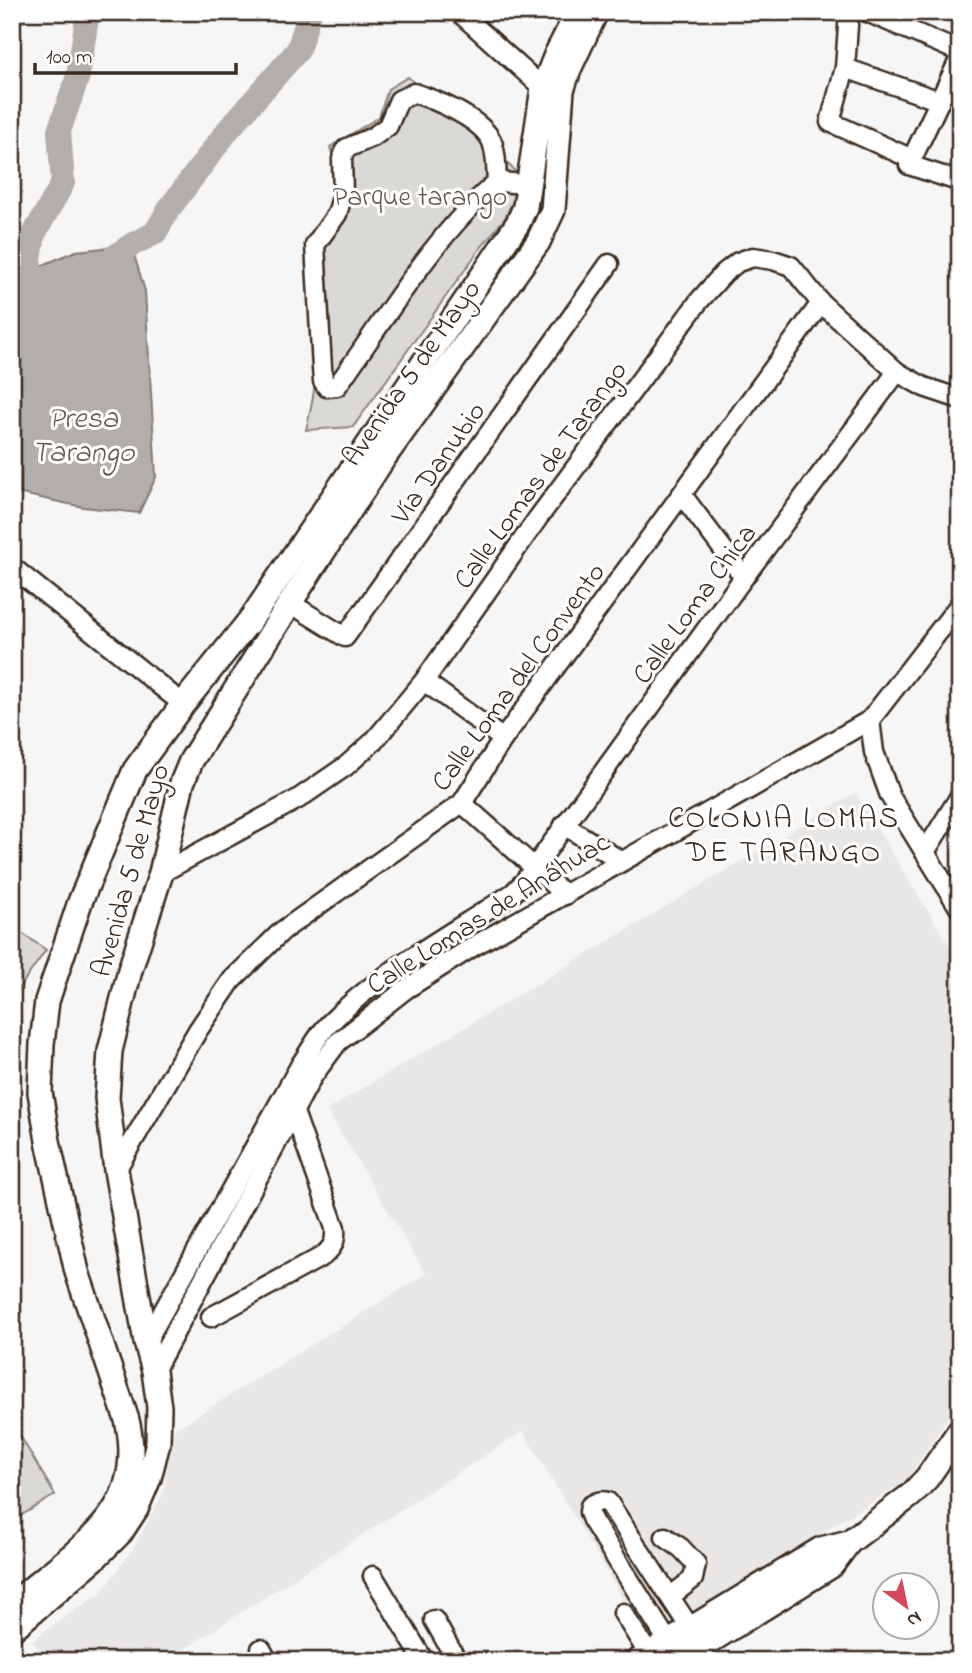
<svg xmlns="http://www.w3.org/2000/svg" width="972" height="1673" font-family="'Indie Flower',sans-serif">
<rect width="100%" height="100%" fill="#f7f6f6"/>
<filter id="ink" filterUnits="userSpaceOnUse"><feTurbulence type="fractalNoise" baseFrequency=".0143" numOctaves="2"/><feDisplacementMap in="SourceGraphic" scale="14" xChannelSelector="R" yChannelSelector="G"/><feConvolveMatrix kernelMatrix="1 2 1 2 8 2 1 2 1" color-interpolation-filters="sRGB"/></filter>
<g filter="url(#ink)">
<polygon fill="#e9e7e6" points="855,793 960,963 960,1399 906,1481 647,1640 523,1431 166,1661 45,1661 32,1640 102,1592 134,1547 163,1493 174,1430 426,1274 327,1110"/>
<g fill="#dbd9d6" stroke="#8b827a" stroke-width="2">
<path d="M408 77 519 174 516 194 505 218 479 250 353 427 306 430C312 405 318 376 317 350 316 329 309 305 312 285 320 233 349 204 330 147L379 117 388 89Z"/>
<polygon points="12,926 46,950 12,998"/>
<polygon points="12,1422 55,1495 12,1521"/>
</g>
<polygon fill="#b4aeaa" stroke="#847972" stroke-width="2" points="131,245 145,291 156,477 139,513 83,507 12,492 12,278 76,251"/>
<g fill="none" stroke-linecap="round" stroke-linejoin="round">
<g stroke="#b4aeaa" stroke-width="24">
<polyline points="104,264 131,245 155,233 169,209 228,130 298,50 310,12"/>
<polyline points="12,338 27,311 28,271 34,234 63,183 59,131 78,76 88,12"/>
</g>
<g stroke="#3b2a1e" stroke-width="23">
<g id="minor">
<polyline points="459,12 543,88"/>
<polyline points="849,12 845,68 830,122 912,159"/>
<polyline points="867,12 960,52"/>
<polyline points="845,68 940,101"/>
<polyline points="958,181 909,165 960,58"/>
<path d="M497 182C496 170 497 150 490 138 477 117 436 100 414 93L399 100 388 126 373 137 347 148 344 152 342 159 343 194 337 214 315 245 322 368 323 381 327 387 337 386C385 319 434 235 497 182L529 184"/>
<polyline points="682,495 744,577"/>
<polyline points="12,567 183,704"/>
<polyline points="290,603 345,637 609,264"/>
<polyline points="424,681 503,739"/>
<polyline points="870,720 874,752 890,796 960,909"/>
<polyline points="462,803 565,895"/>
<polyline points="564,825 621,861"/>
<polyline points="925,852 960,796"/>
<polyline points="161,873 298,799 346,766 374,741 424,681 538,518 699,301 724,273 738,262 753,257 773,260 791,266 821,303 897,372 924,387 960,399"/>
<polyline points="116,1170 198,1030 232,980 282,931 462,803 503,739 821,303"/>
<path d="M211 1317 323 1256C333 1247 336 1242 335 1228L294 1112"/>
<path d="M146 1342 301 1064C310 1051 318 1035 329 1024 381 971 451 934 513 893L524 882 744 577 897 372"/>
<polyline points="154,1371 312,1077 338,1042 406,989 474,946 870,720 960,604"/>
<polyline points="665,1537 681,1548 696,1564 693,1579 671,1596"/>
<polyline points="373,1576 424,1661"/>
<polyline points="623,1613 653,1661"/>
<polyline points="434,1620 457,1661"/>
<polyline points="261,1649 268,1661"/>
<path d="M674 1651 592 1520 589 1512 590 1506C597 1502 600 1500 608 1502L696 1637"/>
</g>
</g>
<g stroke="#3b2a1e" stroke-width="28">
<g id="major">
<path d="M12 1606C71 1549 150 1518 127 1420L77 1272 48 1141 40 1092 42 1044 47 1001 80 902 135 770 183 704 251 619 518 223 525 207 543 88 556 55 578 12"/>
<polyline points="12,1629 94,1559 121,1532 136,1509 149,1478 158,1443 159,1407 154,1371 146,1342 116,1170 107,1098 110,1051 130,970 161,873 182,783 191,761 290,603 383,459 538,242 553,210 562,90 570,67 596,12"/>
<polyline points="638,1661 821,1549 849,1542"/>
<polyline points="678,1661 831,1566 849,1542 911,1495 927,1478 960,1430"/>
</g>
</g>
<use href="#minor" stroke="#fff" stroke-width="18"/>
<use href="#major" stroke="#fff" stroke-width="23"/>
</g>
</g>
<g text-anchor="middle" stroke-width="6" stroke-linejoin="round" paint-order="stroke">
<g font-size="28" fill="#63564c" stroke="#fff">
<text x="420" y="205">Parque tarango</text>
</g>
<g font-size="28" fill="#3b2a1e" stroke="#fff">
<text transform="translate(410 372) rotate(-55)" y="10">Avenida 5 de Mayo</text>
<text transform="translate(437 462) rotate(-55)" y="10">Vía Danubio</text>
<text transform="translate(539 474) rotate(-54)" y="10">Calle Lomas de Tarango</text>
<text transform="translate(693 603) rotate(-54)" y="10">Calle Loma Chica</text>
<text transform="translate(517 676) rotate(-54)" y="10">Calle Loma del Convento</text>
<text transform="translate(129 870) rotate(-74)" y="10">Avenida 5 de Mayo</text>
<text transform="translate(487 912) rotate(-32)" y="10">Calle Lomas de Anáhuac</text>
</g>
<g font-size="30" font-style="italic" fill="#65584f" stroke="#fff">
<text x="83" y="427">Presa<tspan x="83" dy="34">Tarango</tspan></text>
</g>
<g font-size="30" letter-spacing="2" fill="#3b2a1e" stroke="#fff">
<text x="784" y="827">COLONIA LOMAS<tspan x="784" dy="34">DE TARANGO</tspan></text>
</g>
</g>
<rect width="972" height="1673" fill="none" stroke="#fff" stroke-width="42"/>
<rect x="21" y="21" width="930" height="1631" fill="none" stroke="#3b2a1e" stroke-width="2.5" filter="url(#ink)"/>
<g transform="translate(906 1606) rotate(147)"><circle r="33" fill="#ffffff" stroke="#b1aaa5" stroke-width="2"/>
<path d="M0-5L12 26L0 18L-12 26Z" fill="#d1495b"/>
<text y="-10" font-size="19" font-weight="bold" text-anchor="middle" fill="#3b2a1e">N</text>
</g>
<path d="M35 63v10h201v-10" fill="none" stroke="#3b2a1e" stroke-width="3.5"/>
<text x="46" y="63" font-size="21" fill="#3b2a1e" stroke="#ffffff" stroke-width="5" paint-order="stroke">100 m</text>
</svg>
